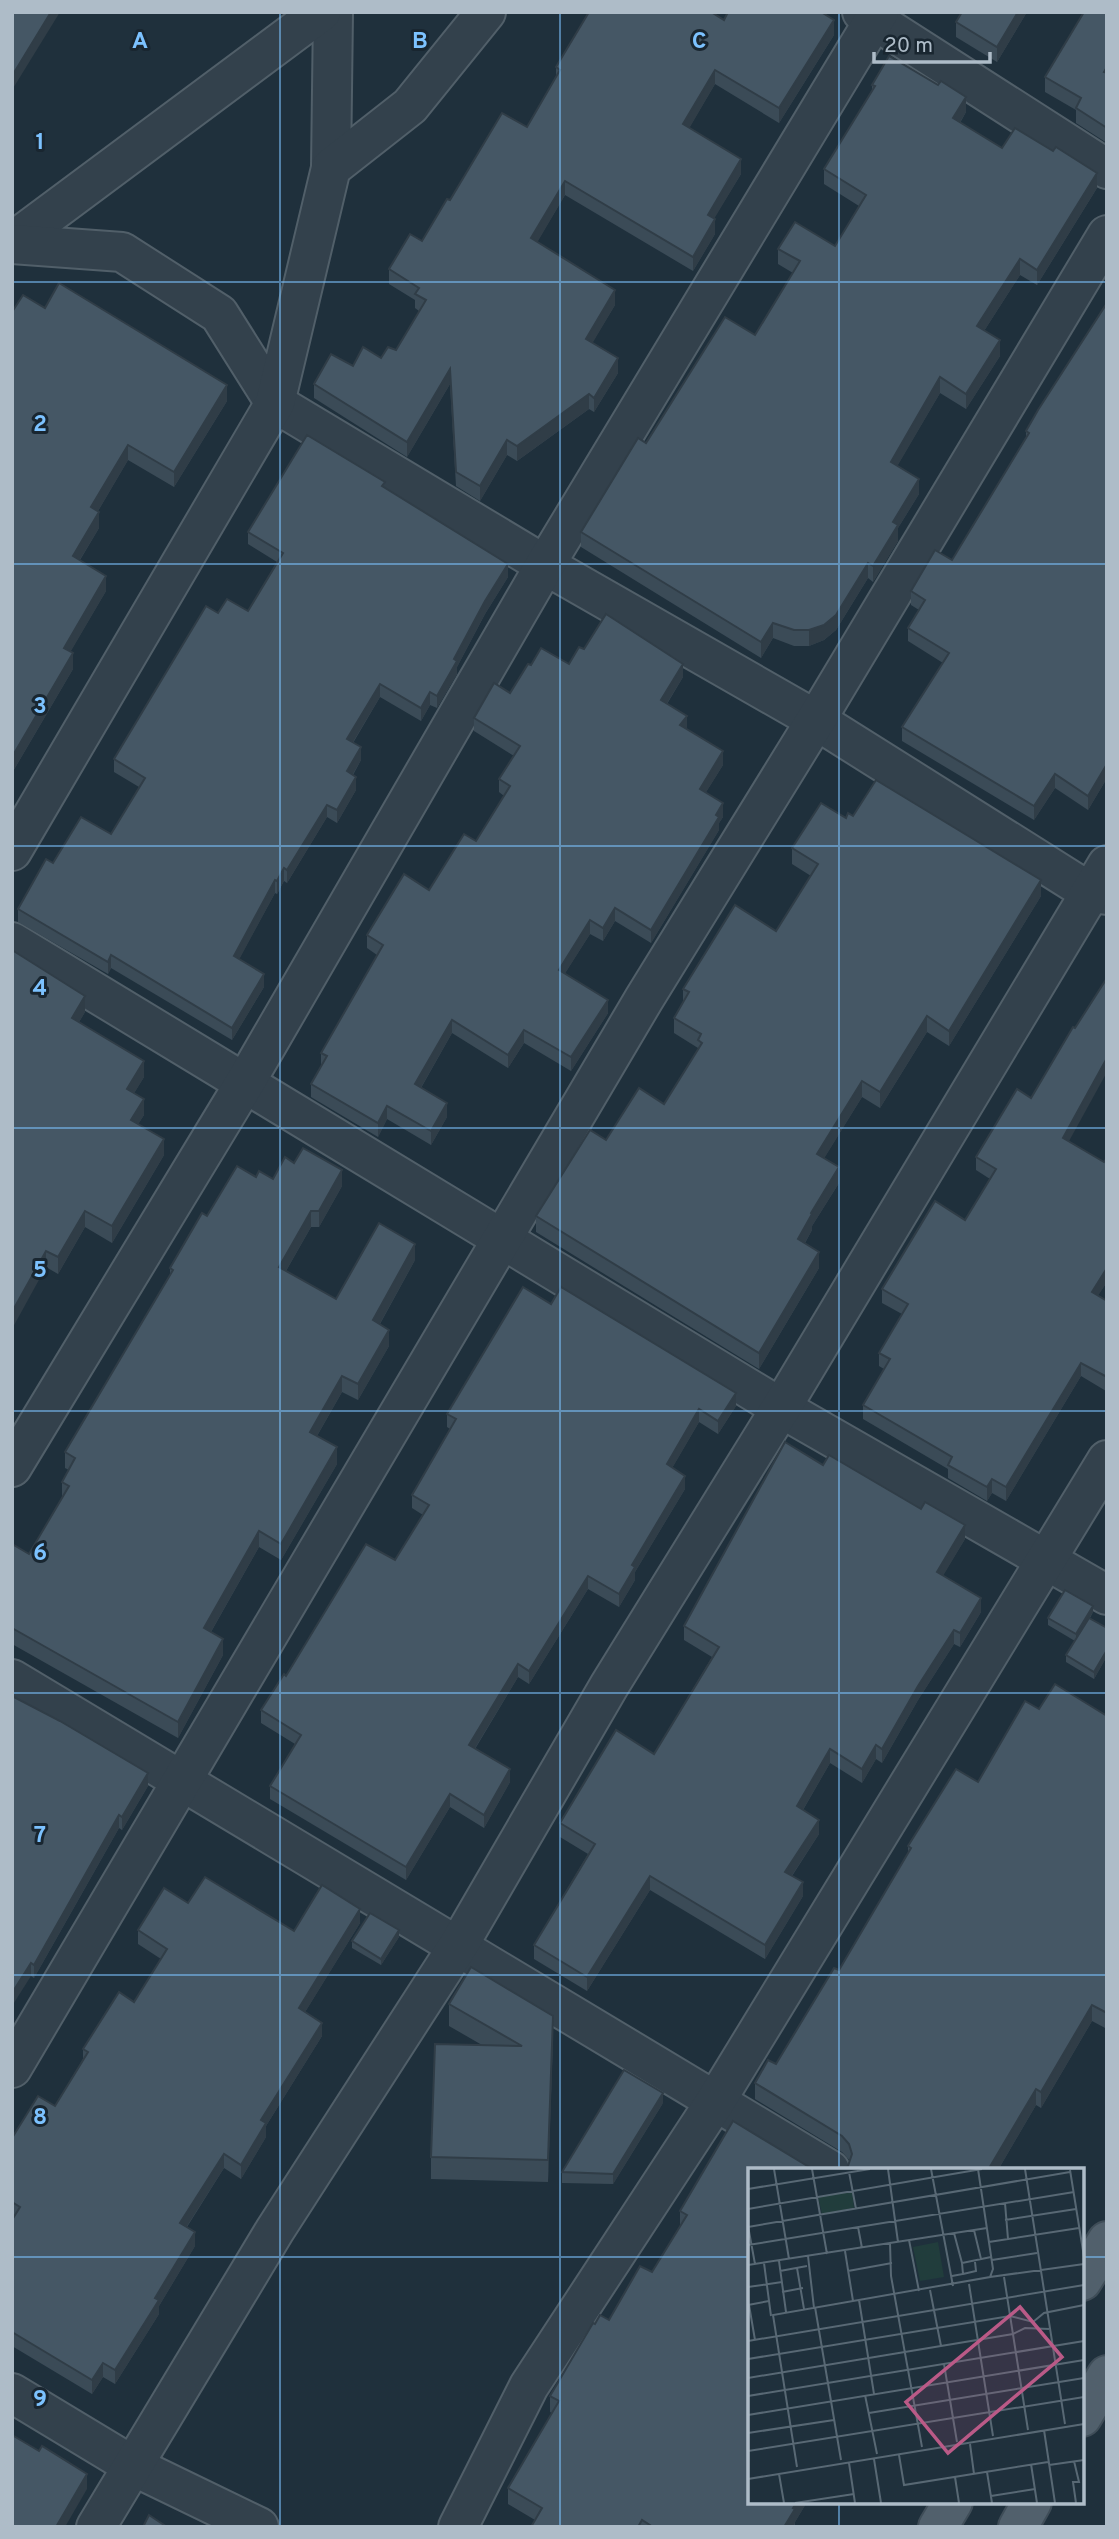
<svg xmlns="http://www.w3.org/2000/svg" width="1119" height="2539" font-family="Overpass,sans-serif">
<rect width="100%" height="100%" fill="#1f303c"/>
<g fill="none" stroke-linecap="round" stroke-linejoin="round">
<g stroke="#515f69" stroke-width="42">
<g id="street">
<polyline points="862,12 1107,169"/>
<polyline points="331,168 333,12"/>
<polyline points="12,242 321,12"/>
<polyline points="12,244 122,252 219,314 275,403 545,565 816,720 1091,893 1107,895"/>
<polyline points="12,851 275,403 331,168 410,106 486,12"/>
<polyline points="12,942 781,1408 1107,1595"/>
<polyline points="12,1467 246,1081 545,565 879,12"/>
<polyline points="12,1679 830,2170"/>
<polyline points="12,2068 644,999 816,720 1107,235"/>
<polyline points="12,2393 133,2466 259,2527"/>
<polyline points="96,2527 275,2230 458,1946 609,1686 781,1408 1107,865"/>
<polyline points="458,2527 529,2386 715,2102 1107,1460"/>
</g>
</g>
<g stroke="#3f4d58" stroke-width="42">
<g id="primary">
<polyline points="1082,2281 1107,2241"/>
<polyline points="1082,2417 1107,2375"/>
<polyline points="938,2527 953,2502"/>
<polyline points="1018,2527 1032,2502"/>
</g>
</g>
<use href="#street" stroke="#33414c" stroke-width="38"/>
<use href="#primary" stroke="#51606c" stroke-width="38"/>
</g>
<g fill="#3b4b57">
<polygon points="962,12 1027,12 997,62 956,37 956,22"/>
<polygon points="1107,12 1107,143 1076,123 1076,110 1045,92 1045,77"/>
<polygon points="724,20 834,35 779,123 715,84 689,128 741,174 714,218 715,234 693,271 565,195 537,242 615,305 592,343 618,373 594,412 589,409 517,461 507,455 480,501 456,486 450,384 407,457 314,398 314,384 353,366 381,358 396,350 419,311 415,308 415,300 389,284 389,269 422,241 450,200 527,127 556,78 556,67"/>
<polygon points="872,85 966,112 960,123 1002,148 1097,188 1037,285 1020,275 984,331 1000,356 966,409 940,393 897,466 919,494 898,528 898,541 873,582 868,578 836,630 824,640 809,646 794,646 773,638 761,658 581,547 581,532 646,443 755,335 793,273 778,264 778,249 835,246 859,206 824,184 824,169 872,91"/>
<polygon points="1107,303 1107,778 1088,810 1055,788 1034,820 902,741 902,727 943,663 908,641 908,628 919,610 911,605 911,591 952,560 1026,439 1026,431"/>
<polygon points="45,308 227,401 174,487 128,460 98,511 99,528 80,560 106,591 70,652 73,669 12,773"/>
<polygon points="385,488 508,577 485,614 457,667 457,674 437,708 430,705 421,721 380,697 353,743 361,760 353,775 356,790 337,823 327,817 287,883 284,881 277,894 275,893 239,959 264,987 232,1040 111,968 108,974 18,922 18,909 53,863 111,834 139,787 114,772 114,759 218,613 248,611 277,562 248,544 248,532"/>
<polygon points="584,649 683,677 667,704 686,729 723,765 706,792 723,817 719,823 719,830 651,943 615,921 603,941 590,934 565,973 608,1013 571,1071 524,1043 508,1068 452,1033 421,1088 447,1117 431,1145 387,1119 378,1137 311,1097 311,1084 321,1066 321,1053 377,955 367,948 367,935 429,890 476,841 504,796 499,792 499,779 514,756 474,731 474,718 510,693 531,665 569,664"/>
<polygon points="846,818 1041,896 949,1046 927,1032 880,1108 862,1097 824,1158 839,1183 812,1226 812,1230 805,1243 819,1268 759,1369 536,1232 536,1216 606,1140 664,1104 698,1049 698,1048 674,1033 674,1018 683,1002 683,989 776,931 811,876 792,864 792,848"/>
<polygon points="12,950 85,1012 79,1022 144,1077 134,1093 144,1115 138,1124 164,1155 112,1243 85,1227 58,1274 46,1267"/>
<polygon points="1069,1141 1104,1162 1107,1158 1107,1282 1098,1295 1107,1301 1106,1391 1081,1376 1006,1501 992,1493 987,1501 948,1478 948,1469 863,1419 863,1405 884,1369 879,1366 879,1353 902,1314 882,1303 882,1289 965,1220 990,1179 976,1170 976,1157"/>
<polygon points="294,1163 342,1186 319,1227 311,1227 286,1271 336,1299 415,1260 380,1324 389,1346 358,1400 342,1392 317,1436 337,1464 281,1560 259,1547 211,1632 223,1655 178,1738 12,1644 12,1544 29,1554 62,1498 62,1482 69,1470 65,1468 65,1452 170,1275 170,1268 207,1216 256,1177 273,1179"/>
<polygon points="551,1304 736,1406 718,1434 699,1422 672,1468 685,1489 635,1572 635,1580 619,1607 588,1589 529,1684 518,1677 475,1749 510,1782 484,1828 450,1807 406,1880 270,1799 270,1786 295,1744 261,1723 261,1710 286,1676 395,1560 423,1515 412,1508 412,1495 450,1429 447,1427 447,1414"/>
<polygon points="823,1465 965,1539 943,1575 981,1612 960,1647 954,1644 918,1700 882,1763 876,1759 862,1783 830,1763 803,1810 819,1834 792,1876 803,1896 765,1959 650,1890 587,1991 534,1959 534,1945 588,1854 560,1837 560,1823 654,1754 712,1657 684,1640 684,1626"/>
<polygon points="1093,1612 1090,1618 1107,1628 1107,1656 1094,1679 1066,1662 1066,1655 1075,1641 1048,1625 1048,1618"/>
<polygon points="12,1696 148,1786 122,1830 119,1828 34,1978 31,1976"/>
<polygon points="1039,1709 1107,1716 1107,2029 1092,2021 1041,2108 1036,2105 998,2170 844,2170 848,2166 850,2161 842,2152 755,2099 755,2083 776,2064 839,1970 908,1853 908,1846 978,1782"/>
<polygon points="188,1903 294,1931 360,1923 305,2012 322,2036 266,2126 266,2137 241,2179 224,2168 187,2227 195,2246 159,2306 159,2314 115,2384 103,2377 92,2394 12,2346 12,2220 14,2217 12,2216 12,2138 55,2106 83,2059 83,2049 134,2002 161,1959 138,1944 138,1930"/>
<polygon points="399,1937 381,1965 352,1948 352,1941"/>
<polygon points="449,2004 553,2038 548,2182 431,2179 431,2157 482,2045 449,2026"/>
<polygon points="663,2103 613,2184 562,2183 562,2172"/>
<polygon points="733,2121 750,2502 807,2502 795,2522 795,2526 794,2527 531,2527 535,2520 508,2504 508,2488 552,2413 550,2412 550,2396 595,2324 609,2320 652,2272 680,2226 680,2211"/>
</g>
<g fill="#303d47">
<polygon points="51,12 60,12 12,90 12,76"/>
<polygon points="1018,12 1027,12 997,62 997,47"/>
<polygon points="834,20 834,35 779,123 779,108"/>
<polygon points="715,70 715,84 683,139 683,124"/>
<polygon points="966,97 966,112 953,134 953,118"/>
<polygon points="741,159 741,174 708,229 708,215"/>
<polygon points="1097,173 1097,188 1037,285 1037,270"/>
<polygon points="565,181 565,195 531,253 531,238"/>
<polygon points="715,219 715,234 693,271 693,257"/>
<polygon points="1020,259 1020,275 977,342 977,326"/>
<polygon points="615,290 615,305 586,354 586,339"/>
<polygon points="1000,340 1000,356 966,409 966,394"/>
<polygon points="618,358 618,373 594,412 594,398"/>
<polygon points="450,369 450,384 407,457 407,442"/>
<polygon points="940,377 940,393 891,477 891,462"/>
<polygon points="227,385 227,401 174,487 174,472"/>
<polygon points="589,394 589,409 517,461 517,446"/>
<polygon points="507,440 507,455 480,501 480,486"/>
<polygon points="128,445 128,460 91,523 91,507"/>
<polygon points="919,479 919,494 898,528 898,541 873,582 873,566 893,522"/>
<polygon points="99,512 99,528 73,571 73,556"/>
<polygon points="868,563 868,578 836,630 824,640 809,646 809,630"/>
<polygon points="508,564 508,577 485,614 457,667 457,674 437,708 437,696 454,659 485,601"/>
<polygon points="106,576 106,591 64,663 64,648"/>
<polygon points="773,623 773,638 761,658 761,642"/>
<polygon points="73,653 73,669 12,773 12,757"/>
<polygon points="683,664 683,677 661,713 661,700"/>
<polygon points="380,684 380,697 347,752 347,739"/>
<polygon points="430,692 430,705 421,721 421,708"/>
<polygon points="687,716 687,729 680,725"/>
<polygon points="361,747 361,760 347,784 347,771"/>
<polygon points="723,751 723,765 700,802 700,789"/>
<polygon points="1107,764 1107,778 1088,810 1088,796"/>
<polygon points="1055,774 1055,788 1034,820 1034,806"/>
<polygon points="356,777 356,790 337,823 337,810"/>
<polygon points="723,803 723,817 719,823 719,830 651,943 651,930"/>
<polygon points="327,805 327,817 287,883 287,870"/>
<polygon points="284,868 284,881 277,894 277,881"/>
<polygon points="275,880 275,893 234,969 234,956"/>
<polygon points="1041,880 1041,896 949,1046 949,1031"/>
<polygon points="615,908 615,921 603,941 603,928"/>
<polygon points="590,920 590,934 559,983 559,970"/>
<polygon points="111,955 111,968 108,974 108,962"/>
<polygon points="264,974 264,987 232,1040 232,1028"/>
<polygon points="85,996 85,1012 72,1034 72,1018"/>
<polygon points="608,1000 608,1013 571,1071 571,1057"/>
<polygon points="927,1016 927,1032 880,1108 880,1092"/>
<polygon points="452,1020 452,1033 415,1098 415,1084"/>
<polygon points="524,1030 524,1043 508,1068 508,1055"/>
<polygon points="1107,1058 1107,1072 1063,1152 1063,1138"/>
<polygon points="144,1061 144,1077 127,1105 127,1089"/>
<polygon points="862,1081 862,1097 817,1170 817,1154"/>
<polygon points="144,1099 144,1115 131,1136 131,1120"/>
<polygon points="447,1103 447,1117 431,1145 431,1131"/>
<polygon points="387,1106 387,1119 378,1137 378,1123"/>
<polygon points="164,1139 164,1155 112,1243 112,1226"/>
<polygon points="839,1167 839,1183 812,1226 812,1230 798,1255 798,1239 811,1213"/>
<polygon points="342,1170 342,1186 319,1227 319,1211"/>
<polygon points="85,1211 85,1227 58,1274 58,1257"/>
<polygon points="311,1211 311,1227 279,1283 279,1267"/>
<polygon points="415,1244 415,1260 373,1336 373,1320"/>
<polygon points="46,1251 46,1267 12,1329 12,1312"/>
<polygon points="819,1252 819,1268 759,1369 759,1353"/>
<polygon points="1107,1268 1107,1282 1092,1305 1092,1292"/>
<polygon points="389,1330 389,1346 358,1400 358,1384"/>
<polygon points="1081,1363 1081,1376 1006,1501 1006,1487"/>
<polygon points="342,1376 342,1392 310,1448 310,1432"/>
<polygon points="736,1393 736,1406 718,1434 718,1421"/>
<polygon points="699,1409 699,1422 667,1477 667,1464"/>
<polygon points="337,1447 337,1464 281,1560 281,1544"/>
<polygon points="685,1476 685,1489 635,1572 635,1580 619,1607 619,1594 632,1565"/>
<polygon points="992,1479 992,1493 987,1501 987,1487"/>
<polygon points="965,1525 965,1539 937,1586 937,1572"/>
<polygon points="259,1531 259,1547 204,1644 204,1628"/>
<polygon points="588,1576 588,1589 529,1684 529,1671"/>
<polygon points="981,1598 981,1612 960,1647 960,1633"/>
<polygon points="1093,1606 1093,1612 1076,1641 1076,1634"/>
<polygon points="954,1630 954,1644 918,1700 882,1763 882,1749 918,1686"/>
<polygon points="223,1639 223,1655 178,1738 178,1722"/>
<polygon points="1107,1650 1107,1656 1094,1679 1094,1672"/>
<polygon points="518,1664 518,1677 469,1758 469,1745"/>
<polygon points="876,1745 876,1759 862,1783 862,1769"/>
<polygon points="830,1749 830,1763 797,1820 797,1806"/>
<polygon points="510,1769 510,1782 484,1828 484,1815"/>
<polygon points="148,1773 148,1786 122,1830 122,1817"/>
<polygon points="450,1794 450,1807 406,1880 406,1867"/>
<polygon points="119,1815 119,1828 34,1978 34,1965"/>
<polygon points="819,1820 819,1834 785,1886 785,1872"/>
<polygon points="650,1876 650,1890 587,1991 587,1977"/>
<polygon points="803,1882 803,1896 765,1959 765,1945"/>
<polygon points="360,1909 360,1923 299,2022 299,2008"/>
<polygon points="399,1930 399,1937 381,1965 381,1959"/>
<polygon points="31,1963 31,1976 12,2006 12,1993"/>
<polygon points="1092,2005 1092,2021 1041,2108 1041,2092"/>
<polygon points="553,2016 553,2038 548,2182 548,2160"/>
<polygon points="322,2023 322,2036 266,2126 266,2137 241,2179 241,2165 261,2120"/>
<polygon points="1036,2089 1036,2105 998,2170 988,2170"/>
<polygon points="663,2093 663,2103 613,2184 613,2174"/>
<polygon points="224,2154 224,2168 180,2237 180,2223"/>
<polygon points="195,2232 195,2246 159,2306 159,2314 115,2384 115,2370 155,2298"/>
<polygon points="103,2363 103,2377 92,2394 92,2380"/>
<polygon points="87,2474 87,2489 65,2527 56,2527"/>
<polygon points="797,2502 807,2502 795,2522 794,2527 784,2527"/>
</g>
<g fill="#455765" stroke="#303d47" stroke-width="2">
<polygon points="12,12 51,12 12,76"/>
<polygon points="589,12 711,12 724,20 728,12 821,12 834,20 779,108 715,70 683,124 741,159 708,215 715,219 693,257 565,181 531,238 615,290 586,339 618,358 594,398 589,394 517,446 507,440 480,486 456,472 450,369 407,442 314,384 331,354 353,366 363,347 381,358 388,347 396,350 426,300 415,294 419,288 389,269 410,234 422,241 447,199 450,200 502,113 527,127 560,70 556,67"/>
<polygon points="962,12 1018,12 997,47 956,22"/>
<polygon points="1084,12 1107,12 1107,67 1104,72 1107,73 1107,128 1076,108 1081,98 1045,77"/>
<polygon points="889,56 938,85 941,81 966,97 953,118 1002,148 1015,128 1053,151 1056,147 1097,173 1037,270 1020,259 977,326 1000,340 966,394 940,377 891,462 919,479 893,522 898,525 873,566 868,563 836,615 824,625 809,630 794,630 773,623 761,642 581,532 638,438 646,443 725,317 755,335 800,261 778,249 795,222 835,246 866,195 824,169 875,86 872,85"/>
<polygon points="59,283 227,385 174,472 128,445 91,507 99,512 73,556 106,576 64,648 73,653 12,757 12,312 23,295 45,308"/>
<polygon points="1107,303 1107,764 1088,796 1055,774 1034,806 902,727 949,653 908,628 925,600 911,591 935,550 952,560 1029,433 1026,431 1038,410"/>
<polygon points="307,435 385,482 382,486 508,564 485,601 454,659 457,661 437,696 430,692 421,708 380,684 347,739 361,747 347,771 356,777 337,810 327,805 287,870 284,868 277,881 275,880 234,956 264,974 232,1028 111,955 108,962 18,909 46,859 53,863 81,817 111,834 145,778 114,759 206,606 218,613 227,599 248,611 283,553 248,532"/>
<polygon points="606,614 683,664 661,700 687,716 680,725 723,751 700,789 723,803 716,815 719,817 651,930 615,908 603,928 590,920 559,970 608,1000 571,1057 524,1030 508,1055 452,1020 415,1084 447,1103 431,1131 387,1106 378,1123 311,1084 327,1056 321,1053 383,945 367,935 404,874 429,890 464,834 476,841 510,786 499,779 520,746 474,718 494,683 510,693 528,664 531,665 541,648 569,664 579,647 584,649"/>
<polygon points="876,780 1041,880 949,1031 927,1016 880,1092 862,1081 817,1154 839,1167 811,1213 812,1214 798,1239 819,1252 759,1353 536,1216 590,1130 606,1140 639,1088 664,1104 702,1043 698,1040 701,1034 674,1018 689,992 683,989 735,905 776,931 818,864 792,848 821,803 846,818 848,813 853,816"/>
<polygon points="12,950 85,996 72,1018 144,1061 127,1089 144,1099 131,1120 164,1139 112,1226 85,1211 58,1257 46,1251 12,1312"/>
<polygon points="1107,978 1107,1058 1063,1138 1104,1162 1107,1158 1107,1268 1092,1292 1107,1301 1107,1377 1081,1363 1006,1487 992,1479 987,1487 948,1465 952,1457 863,1405 890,1359 879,1353 908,1304 882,1289 935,1201 965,1220 996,1169 976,1157 1017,1089 1031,1098 1073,1027 1075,1028"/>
<polygon points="303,1148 342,1170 319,1211 311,1211 279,1267 336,1299 379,1223 415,1244 373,1320 389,1330 358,1384 342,1376 310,1432 337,1447 281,1544 259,1531 204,1628 223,1639 178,1722 12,1628 12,1544 29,1554 69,1486 62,1482 75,1458 65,1452 173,1270 170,1268 202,1213 207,1216 237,1166 256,1177 259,1171 273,1179 285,1157 294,1163"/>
<polygon points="523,1287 551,1304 561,1287 736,1393 718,1421 699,1409 667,1464 685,1476 632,1565 635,1567 619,1594 588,1576 529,1671 518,1664 469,1745 510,1769 484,1815 450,1794 406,1867 270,1786 301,1735 261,1710 284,1674 286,1676 366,1544 395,1560 429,1505 412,1495 456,1419 447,1414"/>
<polygon points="785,1442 823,1465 829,1455 921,1509 925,1502 965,1525 937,1572 981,1598 960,1633 954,1630 918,1686 882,1749 876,1745 862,1769 830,1749 797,1806 819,1820 785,1872 803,1882 765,1945 650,1876 587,1977 534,1945 595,1844 560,1823 616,1730 654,1754 719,1647 684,1626"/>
<polygon points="1065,1590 1093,1606 1076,1634 1048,1618"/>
<polygon points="1089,1618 1107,1628 1107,1650 1094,1672 1066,1655"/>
<polygon points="1055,1684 1107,1716 1107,2013 1092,2005 1041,2092 1036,2089 988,2170 844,2170 848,2166 852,2154 849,2144 842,2136 755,2083 768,2060 776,2064 834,1968 839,1970 911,1848 908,1846 956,1769 978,1782 1025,1701 1039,1709"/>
<polygon points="12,1696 60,1721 148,1773 122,1817 119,1815 34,1965 31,1963 12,1993"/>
<polygon points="205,1877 294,1931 322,1885 360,1909 299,2008 322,2023 261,2120 266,2123 241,2165 224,2154 180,2223 195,2232 155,2298 159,2300 115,2370 103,2363 92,2380 12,2332 12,2220 20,2207 12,2202 12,2138 38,2096 55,2106 88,2052 83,2049 119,1992 134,2002 167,1949 138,1930 164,1888 188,1903"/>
<polygon points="370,1913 399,1930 381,1959 352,1941"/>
<polygon points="471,1967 553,2016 548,2160 431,2157 435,2044 522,2046 449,2004"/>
<polygon points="624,2070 663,2093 613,2174 562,2172"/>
<polygon points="733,2121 814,2170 750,2170 750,2502 797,2502 793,2508 795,2509 784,2527 653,2527 642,2520 638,2527 531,2527 542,2508 508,2488 559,2401 550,2396 593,2323 595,2324 600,2315 609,2320 640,2266 652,2272 687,2215 680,2211"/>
<polygon points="12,2435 39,2451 42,2446 87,2474 56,2527 12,2527"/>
<polygon points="149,2515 167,2527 143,2527"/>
</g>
<path fill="none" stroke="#7cc2ff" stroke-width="2" stroke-opacity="0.55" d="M280 12V2527M560 12V2527M839 12V2170M12 282H1107M12 564H1107M12 846H1107M12 1128H1107M12 1411H1107M12 1693H1107M12 1975H1107M12 2257H750M1082 2257H1107M839 2502V2527"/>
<g transform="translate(748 2168)">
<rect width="336" height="336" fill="#1f303c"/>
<path d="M190 74 196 109 172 113 165 79Z" fill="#213d3c"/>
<path d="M104 23 106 40 74 46 70 29Z" fill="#213d3c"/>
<path fill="none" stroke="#586874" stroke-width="2" d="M26 1 41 91M64 1 79 86M140 1 150 74M183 1 205 118M277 1 317 256M322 2 336 89M101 4 108 41M0 21 122 1M257 35 260 71M0 41 234 1M257 52 328 41M0 58 7 96M0 59 322 4M110 59 114 80M226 62 233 91M206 65 214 95M161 72 171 123M241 74 331 60M142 75 143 108 174 279M0 77 326 24M97 83 105 133M60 88 66 140M244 92 289 85M31 93 38 144M16 95 23 148M0 97 239 60M49 100 56 141M32 103 59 98M100 103 144 95M215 106 228 103 227 94M204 108 215 106 214 95 243 89M242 109 336 96M256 109 280 262M221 116 245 268M0 119 34 114M182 122 193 178M34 124 55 120M111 132 126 226M0 137 21 133M1 137 7 172M67 139 93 292M0 173 336 117M0 191 262 148 285 154 296 145 336 137M196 196 209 274M0 210 265 166 277 160 301 161M117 227 129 286M0 228 336 173M121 245 336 210M0 247 336 192M296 262 307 335M0 265 86 252M222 276 226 306M0 283 336 229M151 287 156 317 300 294M126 291 133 335M326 293 331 314H325L328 335M101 295 107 335M283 296 289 335M301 297 336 292M49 299 25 147 242 109 245 101 230 1M239 304 244 335M31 306 36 335M207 309 211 335M0 311 336 256M243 328 287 321M47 335 106 326"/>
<path fill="#ba5a87" fill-opacity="0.15" stroke="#ba5a87" stroke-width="3.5" d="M272 139 314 189 200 285 158 234Z"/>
<rect width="336" height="336" fill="none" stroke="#aebcc8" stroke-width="3.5"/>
</g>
<g font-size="23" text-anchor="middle" font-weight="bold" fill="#7cc2ff" stroke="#192630" stroke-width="6" stroke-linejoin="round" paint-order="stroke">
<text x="140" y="48">A</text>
<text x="420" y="48">B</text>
<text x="699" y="48">C</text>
<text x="40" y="149">1</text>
<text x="40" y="431">2</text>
<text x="40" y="713">3</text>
<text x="40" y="995">4</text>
<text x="40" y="1277">5</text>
<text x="40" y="1560">6</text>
<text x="40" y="1842">7</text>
<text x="40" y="2124">8</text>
<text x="40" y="2406">9</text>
</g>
<rect width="1119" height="2539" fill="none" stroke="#aebcc8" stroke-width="28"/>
<path d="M874 52v10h116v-10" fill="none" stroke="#aebcc8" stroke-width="3.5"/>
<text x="884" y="52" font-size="21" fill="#aebcc8" stroke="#192630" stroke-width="5" paint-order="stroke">20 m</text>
</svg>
